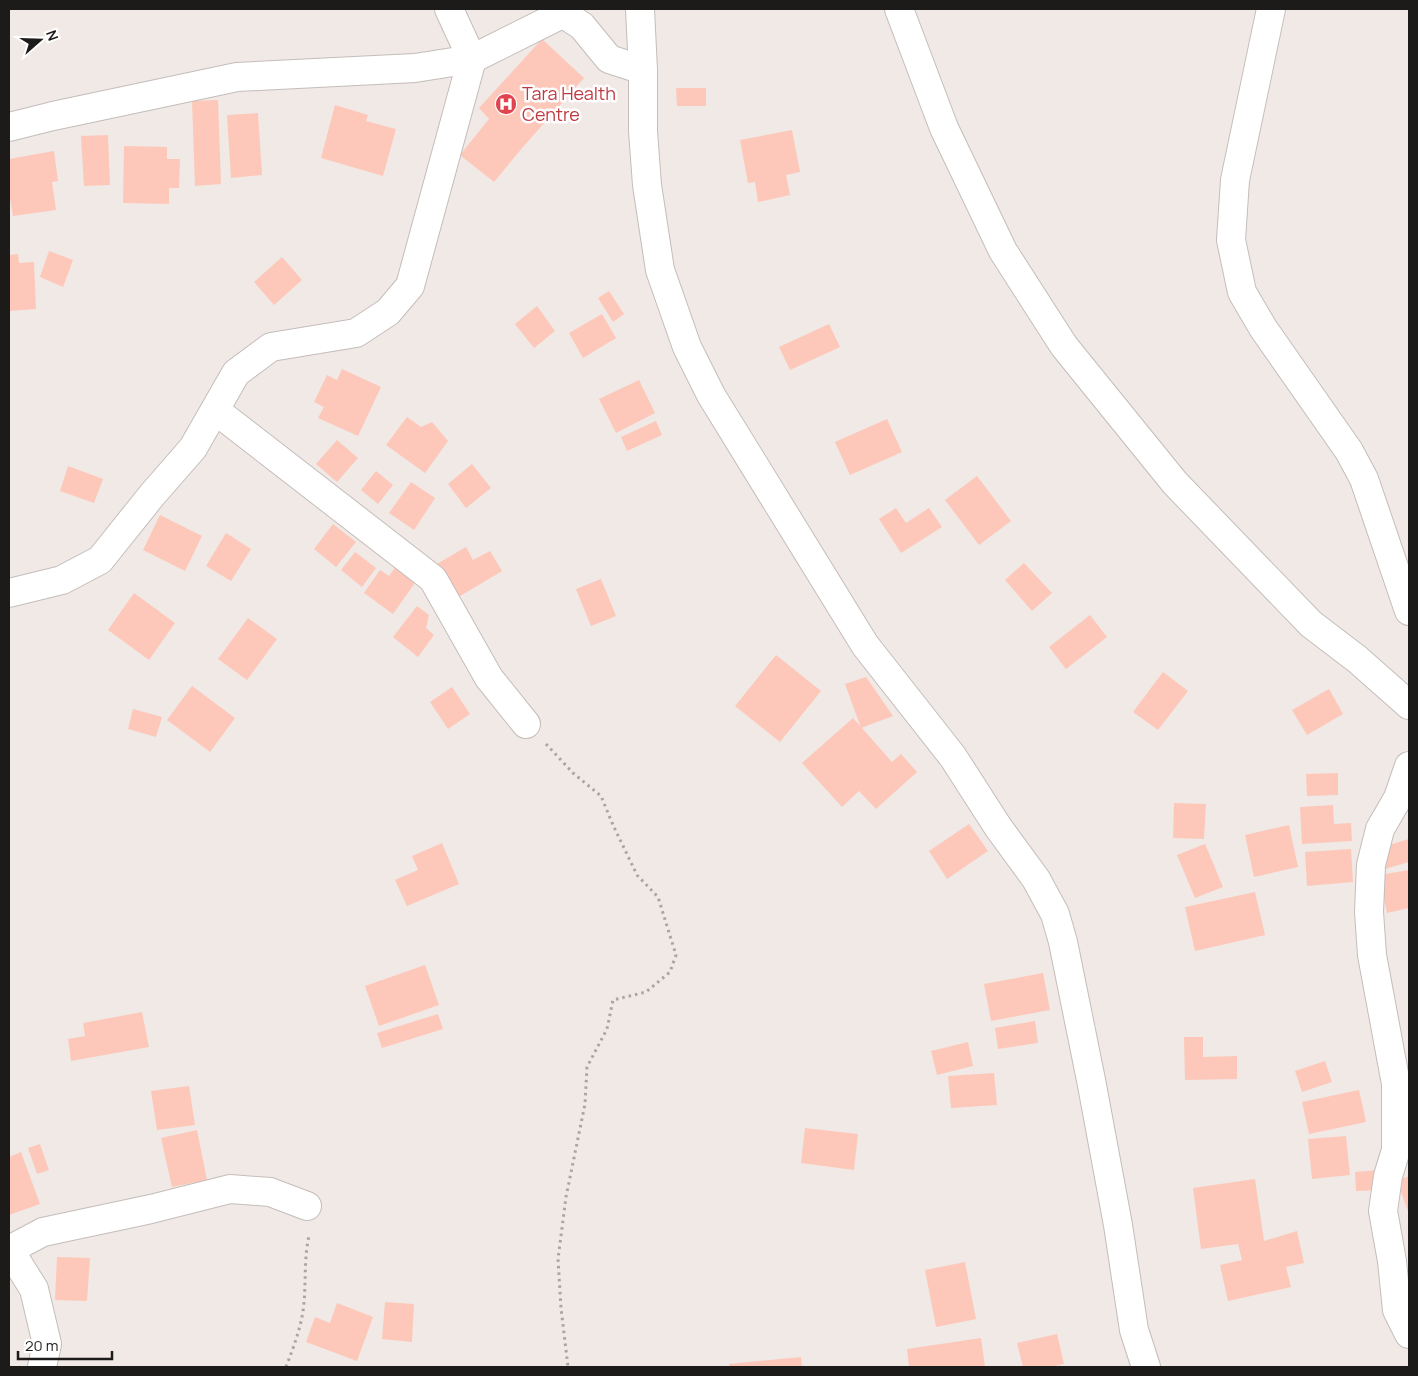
<svg xmlns="http://www.w3.org/2000/svg" width="1418" height="1376" font-family="Manrope,sans-serif">
<rect width="100%" height="100%" fill="#f0e9e6"/>
<g fill="#fdc8b9">
<polygon points="542,39 584,78 523,147 494,182 460,155 489,119 479,108"/>
<polygon points="676,88 706,88 706,106 677,106"/>
<polygon points="218,100 221,184 195,186 192,101"/>
<polygon points="335,105 368,115 366,121 396,129 383,176 321,158"/>
<polygon points="258,113 262,175 231,178 227,115"/>
<polygon points="792,130 800,172 786,175 790,195 758,202 755,182 748,183 740,140"/>
<polygon points="108,135 110,185 84,186 81,136"/>
<polygon points="124,146 167,147 167,159 180,159 179,188 169,188 169,204 123,203"/>
<polygon points="54,151 58,181 52,182 56,210 13,216 9,193 9,159"/>
<polygon points="49,251 73,260 63,287 40,277"/>
<polygon points="18,254 19,263 34,262 36,309 9,311 9,255"/>
<polygon points="282,257 302,280 274,305 254,282"/>
<polygon points="609,291 624,314 613,322 598,298"/>
<polygon points="537,306 555,331 534,348 515,324"/>
<polygon points="602,314 616,338 583,358 569,333"/>
<polygon points="829,324 840,347 790,370 779,347"/>
<polygon points="342,369 381,387 358,436 318,418 324,407 314,402 327,375 337,380"/>
<polygon points="639,380 655,413 616,433 599,399"/>
<polygon points="407,417 421,427 432,422 448,441 425,473 386,445"/>
<polygon points="887,419 902,452 850,475 835,442"/>
<polygon points="656,421 662,435 627,451 621,437"/>
<polygon points="337,440 358,458 337,482 316,464"/>
<polygon points="472,464 491,488 466,508 448,484"/>
<polygon points="68,466 103,479 94,503 60,491"/>
<polygon points="376,471 393,485 378,504 361,490"/>
<polygon points="977,476 1011,521 979,545 945,500"/>
<polygon points="411,482 435,498 414,530 389,513"/>
<polygon points="896,508 906,523 929,508 942,527 901,553 879,519"/>
<polygon points="160,515 202,536 185,571 143,550"/>
<polygon points="333,524 356,542 336,567 314,549"/>
<polygon points="226,533 251,549 231,581 206,566"/>
<polygon points="466,547 473,560 490,551 502,571 455,599 435,565"/>
<polygon points="355,552 376,568 362,587 341,570"/>
<polygon points="1024,563 1052,593 1032,611 1005,580"/>
<polygon points="397,565 417,580 393,614 364,593 380,570 389,576"/>
<polygon points="601,579 616,616 591,626 576,589"/>
<polygon points="134,593 175,623 149,660 108,630"/>
<polygon points="417,606 429,615 426,628 434,635 418,657 393,637"/>
<polygon points="1090,615 1107,637 1066,669 1049,647"/>
<polygon points="248,618 277,639 247,680 218,659"/>
<polygon points="776,655 821,691 780,742 735,706"/>
<polygon points="1163,672 1188,691 1158,730 1133,712"/>
<polygon points="866,677 893,716 861,728 845,684"/>
<polygon points="192,686 235,718 210,752 167,720"/>
<polygon points="452,687 470,714 448,729 430,702"/>
<polygon points="1329,689 1343,714 1307,735 1292,710"/>
<polygon points="133,709 162,717 156,737 128,729"/>
<polygon points="853,718 892,762 901,754 917,772 876,809 859,791 842,807 802,763"/>
<polygon points="1338,773 1338,795 1307,796 1306,774"/>
<polygon points="1174,803 1206,804 1204,839 1173,838"/>
<polygon points="1333,805 1334,824 1351,823 1352,841 1302,844 1300,807"/>
<polygon points="969,824 988,851 947,879 929,851"/>
<polygon points="1289,825 1298,867 1254,877 1245,835"/>
<polygon points="1409,839 1409,862 1385,869 1379,848"/>
<polygon points="442,843 459,884 407,906 395,880 418,870 412,856"/>
<polygon points="1205,844 1223,887 1195,898 1177,855"/>
<polygon points="1351,849 1353,882 1307,886 1305,852"/>
<polygon points="1409,870 1409,908 1387,913 1379,875"/>
<polygon points="1255,892 1265,935 1195,951 1185,907"/>
<polygon points="425,965 439,1005 379,1026 365,986"/>
<polygon points="1043,973 1050,1010 991,1021 984,984"/>
<polygon points="142,1012 149,1047 71,1061 68,1039 85,1036 83,1023"/>
<polygon points="438,1014 443,1029 382,1048 377,1033"/>
<polygon points="1035,1021 1038,1043 998,1049 995,1028"/>
<polygon points="1184,1037 1203,1037 1203,1057 1237,1056 1237,1079 1185,1080"/>
<polygon points="968,1042 973,1066 937,1075 931,1051"/>
<polygon points="1325,1061 1332,1082 1302,1092 1295,1071"/>
<polygon points="994,1073 997,1105 951,1108 948,1076"/>
<polygon points="189,1086 195,1125 157,1130 151,1091"/>
<polygon points="1359,1090 1366,1122 1309,1134 1302,1102"/>
<polygon points="805,1128 858,1134 854,1170 801,1163"/>
<polygon points="197,1130 207,1180 172,1187 161,1138"/>
<polygon points="1346,1136 1350,1175 1312,1179 1308,1139"/>
<polygon points="40,1144 49,1170 37,1174 28,1148"/>
<polygon points="21,1152 40,1204 9,1215 9,1157"/>
<polygon points="1379,1170 1380,1190 1356,1191 1355,1172"/>
<polygon points="1409,1176 1409,1214 1397,1181"/>
<polygon points="1255,1179 1264,1241 1297,1231 1304,1263 1286,1267 1291,1287 1228,1301 1220,1265 1242,1260 1238,1244 1201,1249 1193,1188"/>
<polygon points="57,1257 90,1258 87,1301 55,1300"/>
<polygon points="965,1262 976,1319 936,1327 925,1270"/>
<polygon points="385,1302 414,1304 412,1342 382,1339"/>
<polygon points="337,1303 373,1317 357,1361 306,1342 315,1317 330,1323"/>
<polygon points="1057,1334 1064,1364 1050,1367 1023,1367 1017,1343"/>
<polygon points="981,1338 985,1367 909,1367 907,1349"/>
<polygon points="801,1357 802,1367 729,1367 729,1364"/>
</g>
<g fill="none" stroke-linecap="round" stroke-linejoin="round">
<g stroke="#c4bdba" stroke-width="30">
<g id="minor">
<polyline points="556,9 582,26 609,59 643,70"/>
<polyline points="640,9 643,70 643,131 647,185 660,270 687,347 711,395 865,645 953,757 998,827 1036,879 1055,914 1063,942 1091,1080 1118,1225 1134,1330 1146,1367"/>
<polyline points="899,9 944,128 1003,251 1064,346 1175,483 1311,624 1357,659 1409,705"/>
<polyline points="1271,9 1235,180 1231,240 1242,292 1263,328 1349,451 1364,479 1409,611"/>
<polyline points="9,127 53,116 237,77 415,68 472,59 564,13"/>
<polyline points="215,410 433,579 489,678 526,724"/>
<polyline points="9,593 62,580 100,560 152,495 193,448 236,373 271,347 356,333 388,312 410,286 472,59 449,9"/>
<polyline points="1409,766 1398,798 1380,829 1371,865 1369,912 1372,955 1396,1084 1396,1150 1388,1176 1383,1211 1392,1261 1397,1310 1409,1334"/>
<polyline points="9,1249 34,1289 47,1344 42,1367"/>
<polyline points="9,1250 43,1232 151,1209 230,1189 270,1192 307,1206"/>
</g>
</g>
<g stroke="#aaa4a2" stroke-width="3" stroke-dasharray="2.5 4" stroke-linecap="butt">
<polyline points="546,744 573,773 601,796 613,825 637,875 658,897 676,955 670,972 646,992 613,1000 607,1029 587,1067 585,1104 566,1197 558,1259 561,1308 568,1367"/>
<path d="M286 1367C294 1346 302 1325 304 1303 306 1280 304 1258 309 1236"/>
</g>
<use href="#minor" stroke="#fff" stroke-width="28"/>
</g>
<defs>
<g id="hospital-disc" transform="scale(1.125)"><circle r="9.5" fill="#e0444e" stroke="#fff"/><path d="M-5-5h3v3.5h4V-5h3V5h-3V1.5h-4V5h-3Z" fill="#fff"/></g>
</defs>
<g fill-rule="evenodd">
<use href="#hospital-disc" x="506" y="104"/>
</g>
<g text-anchor="middle" stroke-width="5" stroke-linejoin="round" paint-order="stroke">
<g font-size="18" fill="#be3a42" stroke="#fff" text-anchor="start">
<text x="522" y="100">Tara Health<tspan x="522" dy="21">Centre</tspan></text>
</g>
</g>
<rect width="1418" height="1376" fill="none" stroke="#1d1b19" stroke-width="20"/>
<g transform="translate(40 40) rotate(70)" stroke="#ffffff" stroke-width="4" paint-order="stroke">
<path d="M0-4L9 19L0 12L-9 19Z" fill="#1d1b19"/>
<text y="-8" font-size="14" font-weight="bold" text-anchor="middle" fill="#1d1b19">N</text>
</g>
<path d="M18 1351v8h94v-8" fill="none" stroke="#1d1b19" stroke-width="2.5"/>
<text x="25" y="1351" font-size="15" fill="#1d1b19" stroke="#ffffff" stroke-width="4" paint-order="stroke">20 m</text>
</svg>
